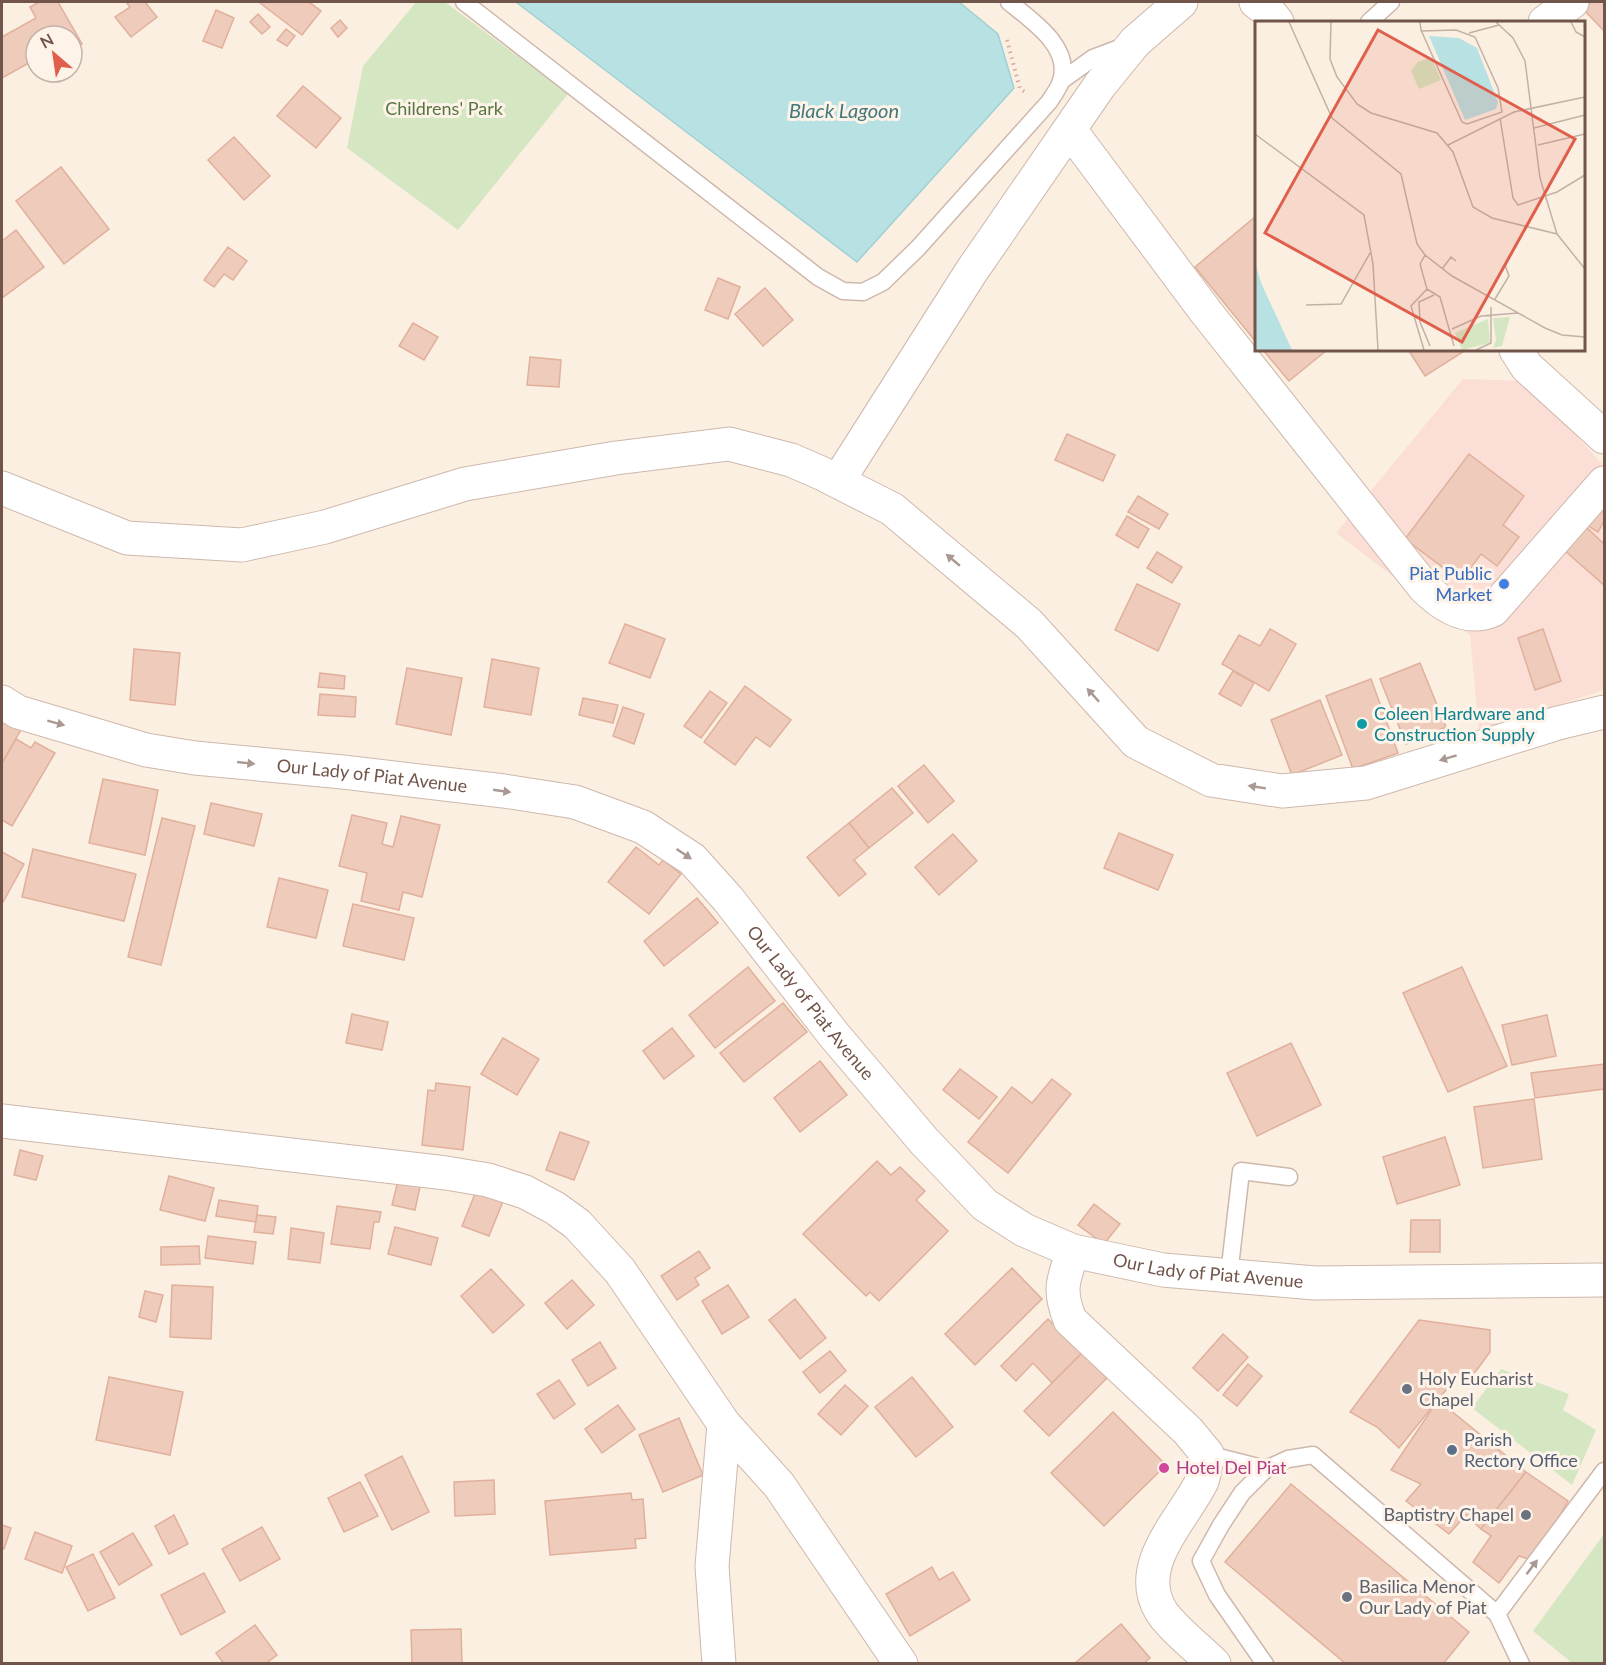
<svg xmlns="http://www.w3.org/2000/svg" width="1606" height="1665" font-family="Lato,sans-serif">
<rect width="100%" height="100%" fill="#fbefe2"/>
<polygon fill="#fbded6" points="1463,379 1526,381 1604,466 1604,690 1479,731 1470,635 1336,533"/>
<g fill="#d5e7c2">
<polygon points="416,2 445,2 568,94 458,230 347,148 363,66"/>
<polygon points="1501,1369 1569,1394 1563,1410 1596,1430 1572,1485 1472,1408"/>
<polygon points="1604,1534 1604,1663 1572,1663 1533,1631"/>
</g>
<polygon fill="#b8e1e3" stroke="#9fd1d4" stroke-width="1.5" points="516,2 959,2 998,34 1014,88 857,262"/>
<g fill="#efcbbb" stroke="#e1b09c" stroke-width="1.5">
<polygon points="39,2 58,2 82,44 72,49 72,36 36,36 36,59 2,78 2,37 36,18 30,7"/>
<polygon points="126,2 145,2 157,17 131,37 115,17 130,7"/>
<polygon points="261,2 309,2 321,11 302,35 260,3"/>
<polygon points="1591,2 1604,2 1604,31 1583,9"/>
<polygon points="216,10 234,18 222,48 203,41"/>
<polygon points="258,14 270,27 262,34 250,22"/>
<polygon points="340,20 347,28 338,37 331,28"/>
<polygon points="286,29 295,36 287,46 277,40"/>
<polygon points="303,86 341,118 316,148 277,116"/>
<polygon points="234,137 270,176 244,200 208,160"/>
<polygon points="61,167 109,229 64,264 16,201"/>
<polygon points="1256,216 1256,342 1195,267"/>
<polygon points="16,230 44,267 2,298 2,241"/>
<polygon points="228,247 247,261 233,280 224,274 214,287 204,280"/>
<polygon points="718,278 740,287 728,319 705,310"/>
<polygon points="765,288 793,320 763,346 735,314"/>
<polygon points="413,323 438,337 424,360 399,346"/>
<polygon points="1263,350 1327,350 1289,381"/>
<polygon points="1411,350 1466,350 1425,376 1409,351"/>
<polygon points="530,357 561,360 559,387 527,385"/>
<polygon points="1067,434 1115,455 1103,481 1055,460"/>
<polygon points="1469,454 1524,496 1503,525 1519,537 1497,566 1481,554 1461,581 1405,539"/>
<polygon points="1138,496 1168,514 1159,529 1128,512"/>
<polygon points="1604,500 1604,521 1598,532 1585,524"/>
<polygon points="1127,516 1149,529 1138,548 1116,535"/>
<polygon points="1585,526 1604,544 1604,585 1564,550"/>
<polygon points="1157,552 1182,567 1172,583 1147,568"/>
<polygon points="1137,584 1180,604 1158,651 1115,630"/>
<polygon points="625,624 665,639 650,678 609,663"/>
<polygon points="1270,629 1296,644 1269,691 1222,664 1239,635 1260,646"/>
<polygon points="1543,629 1561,681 1535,690 1518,638"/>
<polygon points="134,649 180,653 175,705 130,700"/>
<polygon points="492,659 539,668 531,715 484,707"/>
<polygon points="1420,663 1446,727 1406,744 1380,679"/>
<polygon points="407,668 462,678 451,735 396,724"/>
<polygon points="1233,671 1254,683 1241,706 1219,694"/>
<polygon points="320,673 345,676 344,689 318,687"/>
<polygon points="1371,679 1398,753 1353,769 1326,696"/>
<polygon points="745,686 791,720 770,747 756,737 735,765 704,742"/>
<polygon points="710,691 727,703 701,738 684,726"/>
<polygon points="320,694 356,697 355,717 318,715"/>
<polygon points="583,698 618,705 613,723 579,715"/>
<polygon points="1320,700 1342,755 1292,775 1271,720"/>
<polygon points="623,707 644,714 634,744 613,736"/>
<polygon points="2,715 22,728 2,763"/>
<polygon points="16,739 31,748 35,742 55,753 12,826 2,820 2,763"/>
<polygon points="924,765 954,801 928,823 898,786"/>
<polygon points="103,779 158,790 145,855 89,843"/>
<polygon points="892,788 913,813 869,848 849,823"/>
<polygon points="211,803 262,814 254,846 204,834"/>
<polygon points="352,815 387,823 382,844 393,847 401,816 440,825 422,897 403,892 399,910 361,901 367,873 339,866"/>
<polygon points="162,818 195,826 161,965 128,957"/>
<polygon points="849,823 869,848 854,860 866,874 839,896 807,857"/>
<polygon points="1119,833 1173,855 1158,890 1104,868"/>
<polygon points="953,834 977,861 939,895 915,867"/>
<polygon points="636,847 659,865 663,860 681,874 649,914 608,882"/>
<polygon points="33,849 136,874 124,921 22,897"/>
<polygon points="2,852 24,864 2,904"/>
<polygon points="279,878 328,890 316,938 267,927"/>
<polygon points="697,898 718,923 664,966 644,941"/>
<polygon points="353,904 414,918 404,960 343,946"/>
<polygon points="748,967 775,1001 715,1048 689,1015"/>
<polygon points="1462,967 1507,1066 1448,1092 1403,993"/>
<polygon points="783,1003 807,1032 744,1082 720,1053"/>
<polygon points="352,1014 388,1022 382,1050 346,1043"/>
<polygon points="1547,1015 1556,1056 1512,1065 1502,1025"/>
<polygon points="672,1028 694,1056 664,1079 643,1051"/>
<polygon points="503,1038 539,1059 517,1095 481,1074"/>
<polygon points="1291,1043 1321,1105 1257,1136 1227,1073"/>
<polygon points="820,1061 847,1095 800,1132 774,1098"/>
<polygon points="1604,1064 1604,1089 1535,1098 1531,1073"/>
<polygon points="960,1069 997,1097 979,1119 943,1090"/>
<polygon points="1052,1079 1071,1094 1008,1173 968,1142 1012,1087 1032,1103"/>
<polygon points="436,1083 470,1087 463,1150 422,1145 428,1090 435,1091"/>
<polygon points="1534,1099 1542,1159 1483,1168 1474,1107"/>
<polygon points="560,1132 589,1142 574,1180 546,1170"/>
<polygon points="1445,1137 1460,1185 1397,1204 1383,1157"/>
<polygon points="20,1150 43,1156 36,1180 14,1175"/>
<polygon points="877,1161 891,1175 900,1167 925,1191 916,1200 948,1231 879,1301 870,1292 866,1296 803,1234"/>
<polygon points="169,1176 214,1188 205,1221 160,1210"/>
<polygon points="399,1177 421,1182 415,1210 392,1205"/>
<polygon points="477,1189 504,1199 489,1236 462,1226"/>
<polygon points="219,1200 258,1206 256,1222 216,1216"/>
<polygon points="1094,1204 1120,1224 1104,1244 1078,1225"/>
<polygon points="337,1206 381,1212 379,1222 374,1222 370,1249 331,1244"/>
<polygon points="257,1215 276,1217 273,1234 254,1232"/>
<polygon points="1411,1220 1440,1220 1440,1252 1410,1252"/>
<polygon points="395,1227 438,1238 431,1265 388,1254"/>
<polygon points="291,1228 324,1233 320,1263 288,1259"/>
<polygon points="208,1236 256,1242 253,1264 205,1258"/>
<polygon points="199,1246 200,1264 161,1265 161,1247"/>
<polygon points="699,1251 710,1268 695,1278 699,1285 677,1300 661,1276"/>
<polygon points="1012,1268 1042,1299 975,1365 945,1334"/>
<polygon points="491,1269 524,1305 493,1333 461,1296"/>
<polygon points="572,1280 594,1305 567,1329 545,1303"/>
<polygon points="172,1285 213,1287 211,1339 170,1337"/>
<polygon points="728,1285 749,1317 722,1334 702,1301"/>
<polygon points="145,1291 163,1295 156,1322 139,1317"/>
<polygon points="795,1299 826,1338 800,1359 769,1320"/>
<polygon points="1048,1319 1082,1353 1052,1383 1033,1363 1016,1381 1001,1366"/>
<polygon points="1419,1320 1490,1330 1490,1352 1470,1379 1459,1374 1399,1448 1377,1427 1350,1412"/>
<polygon points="1223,1334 1248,1357 1218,1391 1193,1368"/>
<polygon points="600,1342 616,1368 588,1386 572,1360"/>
<polygon points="830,1351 846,1371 820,1393 803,1372"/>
<polygon points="1082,1353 1107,1378 1049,1436 1024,1411"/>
<polygon points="1248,1364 1262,1376 1237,1406 1223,1395"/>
<polygon points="109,1377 183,1392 170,1455 96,1440"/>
<polygon points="912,1377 953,1427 916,1457 875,1407"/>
<polygon points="559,1380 575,1404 554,1419 537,1394"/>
<polygon points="845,1385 868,1406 841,1435 818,1414"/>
<polygon points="1438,1400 1526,1472 1481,1529 1466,1515 1449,1534 1406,1501 1421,1484 1391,1470"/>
<polygon points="618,1405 635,1429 602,1453 585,1429"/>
<polygon points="1113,1412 1166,1465 1104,1526 1051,1473"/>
<polygon points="679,1418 703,1475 663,1492 639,1435"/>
<polygon points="402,1456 429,1512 392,1530 365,1475"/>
<polygon points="1526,1472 1568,1501 1534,1561 1519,1556 1499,1583 1473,1562 1491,1536 1481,1529"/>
<polygon points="494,1480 495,1514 455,1516 454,1482"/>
<polygon points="360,1482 378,1516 344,1532 328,1498"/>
<polygon points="1291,1484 1469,1632 1443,1664 1346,1664 1225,1562"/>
<polygon points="631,1493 632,1500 643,1499 646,1538 635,1539 636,1548 550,1555 545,1501"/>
<polygon points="174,1515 188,1544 169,1554 155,1526"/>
<polygon points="2,1525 11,1528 4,1549 2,1548"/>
<polygon points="262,1527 280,1559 240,1581 222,1549"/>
<polygon points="35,1532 72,1546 62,1573 25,1559"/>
<polygon points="133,1533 152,1565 119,1585 100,1552"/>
<polygon points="93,1554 115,1598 88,1611 66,1567"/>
<polygon points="932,1567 939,1580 953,1572 970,1600 910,1636 886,1594"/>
<polygon points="204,1573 225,1612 181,1635 161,1595"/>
<polygon points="1121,1624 1150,1658 1143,1664 1074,1664"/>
<polygon points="255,1625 277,1655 265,1664 224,1664 216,1653"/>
<polygon points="461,1629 462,1664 412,1664 411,1630"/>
</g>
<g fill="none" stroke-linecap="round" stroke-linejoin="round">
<g stroke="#ceb8ac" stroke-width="19">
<g id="service">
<path d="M464 2 818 277 843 291 863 292 883 282 918 248 1049 102C1053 96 1059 88 1061 81 1072 47 1032 21 1009 2"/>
<polyline points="1369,22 1391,2"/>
<polyline points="1061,81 1093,58 1125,46"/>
<polyline points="1229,1275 1241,1171 1289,1177"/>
<polyline points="1207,1454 1266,1469 1288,1459 1313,1455 1497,1614 1521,1664"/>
<polyline points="1497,1614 1604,1471"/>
<polyline points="1265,1664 1217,1595 1201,1561 1221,1525 1242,1493 1266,1469"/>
</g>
</g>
<g stroke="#ceb8ac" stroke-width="35">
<g id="minor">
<polyline points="1256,2 1269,12 1277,22"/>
<polyline points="1545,22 1572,2"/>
<path d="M1070 130 1206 312 1424 587C1442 605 1466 622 1493 610L1604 483"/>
<polyline points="1516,350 1527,367 1604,437"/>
<polyline points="838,481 971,272 1100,85 1135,42 1181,2"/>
<polyline points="2,1121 446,1173 488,1180 525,1192 555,1208 577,1224 620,1271 724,1424 779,1485 901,1664"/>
<path d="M1073 1251C1063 1281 1058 1289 1070 1320L1188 1431 1207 1454C1206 1463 1205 1473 1202 1481 1183 1520 1133 1565 1161 1611 1170 1626 1200 1650 1214 1664"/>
<polyline points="719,1664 712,1566 724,1424"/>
</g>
</g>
<g stroke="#ceb8ac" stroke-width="35">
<g id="tertiary">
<polyline points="2,488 127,538 242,545 325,527 465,484 616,458 729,444 791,460 821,473 892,509 1029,624 1136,742 1211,780 1282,791 1366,783 1558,723 1604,712"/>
<path id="s1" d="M2 702 18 712 146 750 195 758 343 772 504 791 575 802 643 827 692 859 728 899 834 1035 924 1141 985 1205 1024 1230 1073 1251 1163 1270 1315 1283 1604 1280"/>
</g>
</g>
<polyline stroke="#d3ae9f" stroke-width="4" stroke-dasharray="1.5 4.5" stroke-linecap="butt" points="1007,40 1020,89 1027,93"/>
<use href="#service" stroke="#fff" stroke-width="16"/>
<use href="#minor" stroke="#fff" stroke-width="33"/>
<use href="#tertiary" stroke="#fff" stroke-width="33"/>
</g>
<defs><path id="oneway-solid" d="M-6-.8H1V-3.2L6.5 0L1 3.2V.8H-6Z" transform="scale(1.5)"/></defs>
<g fill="#aa9892">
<use href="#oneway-solid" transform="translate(953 560) rotate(-140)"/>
<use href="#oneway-solid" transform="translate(1093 695) rotate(-132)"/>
<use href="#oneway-solid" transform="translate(56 723) rotate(15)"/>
<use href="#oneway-solid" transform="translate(1448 758) rotate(163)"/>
<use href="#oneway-solid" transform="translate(246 763) rotate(6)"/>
<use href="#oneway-solid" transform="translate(1257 787) rotate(-171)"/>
<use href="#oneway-solid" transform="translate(502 791) rotate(8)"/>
<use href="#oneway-solid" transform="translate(684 854) rotate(34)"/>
<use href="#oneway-solid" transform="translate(1532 1567) rotate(-53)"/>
</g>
<circle fill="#3f7fe0" stroke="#fef3e8" stroke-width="2" cx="1504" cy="584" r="6"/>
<circle fill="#0f9aa8" stroke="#fef3e8" stroke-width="2" cx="1362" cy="724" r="6"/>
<g fill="#6b7280" stroke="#fef3e8" stroke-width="2">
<circle cx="1407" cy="1389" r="6"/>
<circle cx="1526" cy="1515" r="6"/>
<circle cx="1347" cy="1597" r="6"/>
</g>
<circle fill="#5c6f8a" stroke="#fef3e8" stroke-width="2" cx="1452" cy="1450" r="6"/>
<circle fill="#d1479c" stroke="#fef3e8" stroke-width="2" cx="1164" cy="1468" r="6"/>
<g text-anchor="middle" stroke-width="6" stroke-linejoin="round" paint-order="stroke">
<g font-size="18" fill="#577742" stroke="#fef3e8">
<text x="444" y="115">Childrens' Park</text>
</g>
<g font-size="18" fill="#366cbe" stroke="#fef3e8" text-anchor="end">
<text x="1492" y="580">Piat Public<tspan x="1492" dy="21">Market</tspan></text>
</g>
<g font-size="18" fill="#0d838f" stroke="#fef3e8" text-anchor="start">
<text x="1374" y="720">Coleen Hardware and<tspan x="1374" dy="21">Construction Supply</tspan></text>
</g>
<g font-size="18" fill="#71544a" stroke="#fef3e8">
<text dy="6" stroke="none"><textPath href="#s1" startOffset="380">Our Lady of Piat Avenue</textPath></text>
<text dy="6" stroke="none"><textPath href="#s1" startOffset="902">Our Lady of Piat Avenue</textPath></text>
<text dy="6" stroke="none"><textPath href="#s1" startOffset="1406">Our Lady of Piat Avenue</textPath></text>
</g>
<g font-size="18" fill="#5b616d" stroke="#fef3e8" text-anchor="start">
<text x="1419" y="1385">Holy Eucharist<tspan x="1419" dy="21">Chapel</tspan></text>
<text x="1514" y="1521" text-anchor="end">Baptistry Chapel</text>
<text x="1359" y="1593">Basilica Menor<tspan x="1359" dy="21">Our Lady of Piat</tspan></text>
</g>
<g font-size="18" fill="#4e5e75" stroke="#fef3e8" text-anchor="start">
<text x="1464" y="1446">Parish<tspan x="1464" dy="21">Rectory Office</tspan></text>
</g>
<g font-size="18" fill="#b23c85" stroke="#fef3e8" text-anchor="start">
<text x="1176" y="1474">Hotel Del Piat</text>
</g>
<g font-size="20" font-style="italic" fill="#42797d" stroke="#fef3e8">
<text x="844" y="118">Black Lagoon</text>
</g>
</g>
<g transform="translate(1255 21)">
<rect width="330" height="330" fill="#fbefe2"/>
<path d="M176 36 186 59 164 68 156 50 163 41ZM255 296 247 325 238 327 241 319 238 297ZM233 298 235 322 207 329 200 312Z" fill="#d5e7c2"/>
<path d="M174 15 204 17 222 27 243 81 241 88 210 99ZM0 242 7 264 37 329H0Z" fill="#b8e1e3"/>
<path fill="none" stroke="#c4b1a5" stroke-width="1.5" d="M34 1 77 97 146 153 162 223 170 234 197 255 290 307 307 314 330 316M76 1 75 38 82 56 102 83 116 92 182 112 198 131 218 186 237 197 302 213 330 248M165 1 166 9 207 101 212 103 247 91 243 67 220 16 201 9 166 10M241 1 258 17 270 40 285 157 302 213M316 1 321 11 330 16M214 12 244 4M245 97 258 177 263 184 302 171 330 154M279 107 330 94M0 113 109 194 118 243 123 329M193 124 259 91 330 76M283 124 330 113M187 248 196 236 201 240M172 268 185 276 199 325M240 278 254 255 250 244M51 284 86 283 115 232M197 308 226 295 263 292M175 325 165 301 164 281 179 274M169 329 156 285 172 268 165 243 170 234M221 329 236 322V286"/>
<path fill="#e05f4c" fill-opacity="0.15" stroke="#e05f4c" stroke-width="3" d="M123 9 320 118 207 321 10 212Z"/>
<rect width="330" height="330" fill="none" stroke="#71544a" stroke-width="3"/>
</g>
<rect width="1606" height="1665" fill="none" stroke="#71544a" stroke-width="6"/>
<g transform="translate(54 54) rotate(331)"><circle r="28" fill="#fef3e8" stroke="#c6b3a9" stroke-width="1.5"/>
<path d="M0-4.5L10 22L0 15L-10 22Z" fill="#e05f4c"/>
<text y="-9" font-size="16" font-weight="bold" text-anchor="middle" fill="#71544a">N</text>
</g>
</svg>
